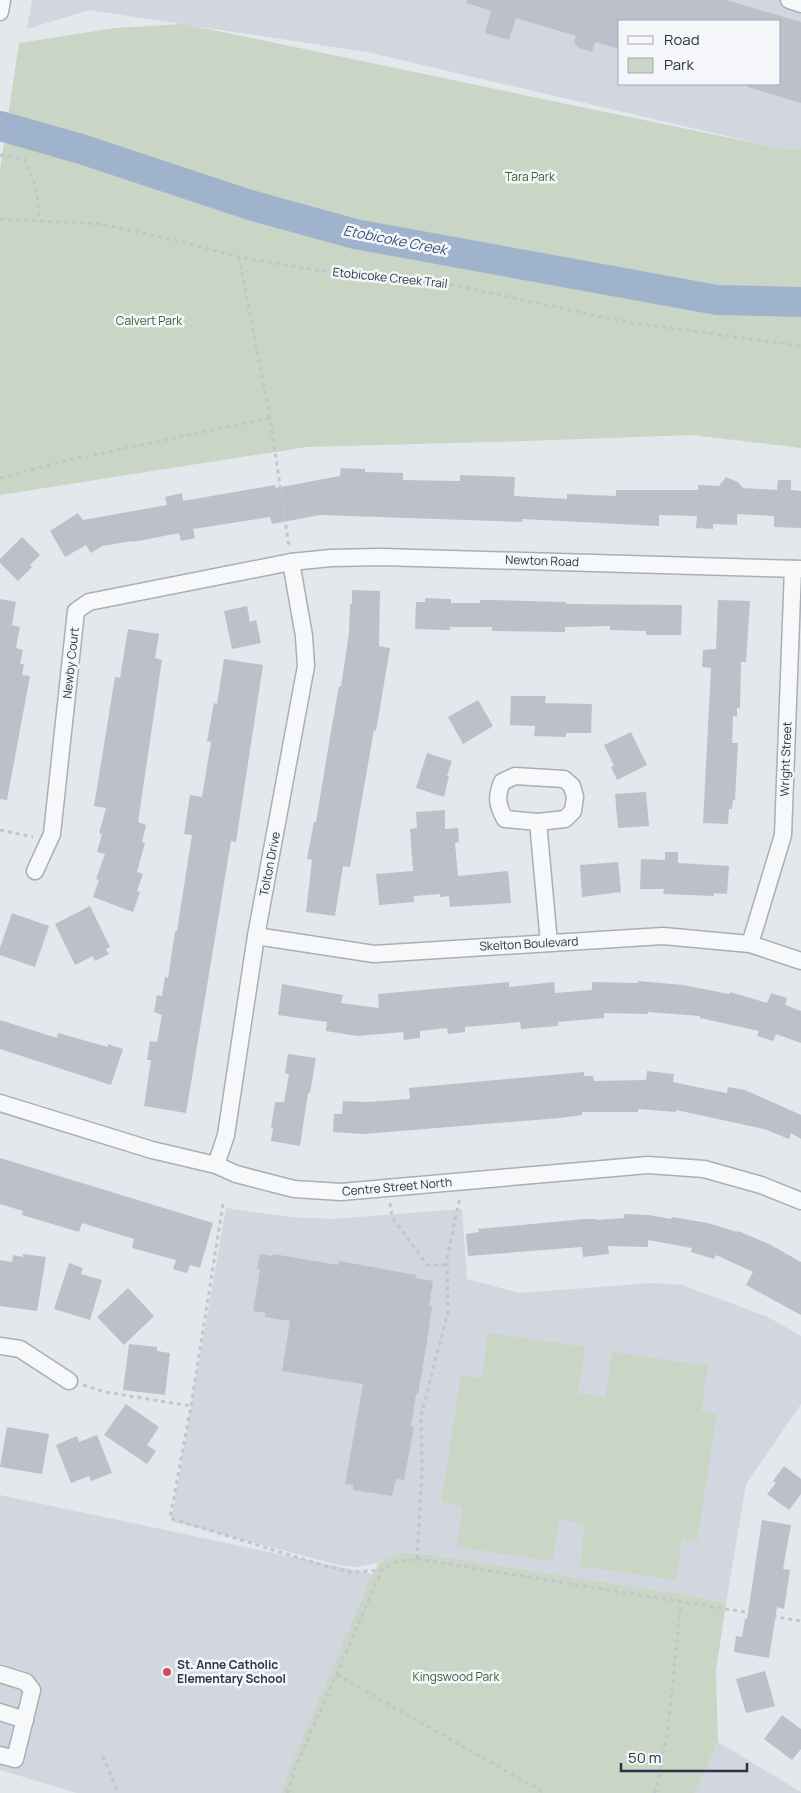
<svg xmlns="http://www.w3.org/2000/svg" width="801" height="1793" font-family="Manrope,sans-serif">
<rect width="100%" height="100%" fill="#e4e7ec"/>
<g fill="#d2d6de" fill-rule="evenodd">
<path d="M32 0H801V149L778 148 367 52 89 10 27 29ZM620 21H780V84H620Z"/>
<polygon points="226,1208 291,1217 333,1219 462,1209 467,1279 519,1293 652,1283 682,1285 768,1317 801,1336 801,1404 746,1484 726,1603 673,1593 431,1555 400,1553 379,1563 355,1567 339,1565 171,1521"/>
<polygon points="0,1495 373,1574 285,1793 77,1793 0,1770"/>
<polygon points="718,1742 801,1792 801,1793 695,1793"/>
</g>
<g fill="#c9d6c5">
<polygon points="184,24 778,148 801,149 801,448 692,435 526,441 306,447 0,495 0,170 19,43 115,28"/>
<polygon points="488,1333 585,1347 578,1393 605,1397 612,1352 708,1366 701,1412 717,1414 697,1541 682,1539 676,1580 580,1566 585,1524 559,1520 553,1561 456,1547 463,1506 441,1502 461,1376 482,1378"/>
<polygon points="400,1553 431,1555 673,1593 726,1603 716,1671 718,1742 695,1793 281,1793 290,1768 371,1578 379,1563"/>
</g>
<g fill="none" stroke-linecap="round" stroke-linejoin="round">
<polyline stroke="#9fb4cc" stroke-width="30" points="0,126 81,149 250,205 355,234 717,300 801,302"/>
</g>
<g fill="#bbc0ca">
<polygon points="467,0 726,0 801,22 801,103 748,87 749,84 780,84 780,21 620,21 620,49 595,42 592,52 579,48 574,42 576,36 516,18 509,40 485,33 491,11 467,3"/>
<polygon points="341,468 365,469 365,472 403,473 403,480 460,481 460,475 515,477 514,496 567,499 567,494 616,496 616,490 698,490 698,485 719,486 726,477 738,482 743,488 777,490 778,480 791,480 791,490 801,491 801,528 774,527 774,516 737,514 737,525 713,524 713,529 696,528 697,516 659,515 659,526 522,519 522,522 320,515 272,524 270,517 193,529 195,538 181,541 179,533 133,542 132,541 102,546 91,553 86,545 65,557 50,531 78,513 83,520 167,505 165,497 182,493 183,501 275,485 276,488 340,476"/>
<polygon points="22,537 40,555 30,565 32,567 18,581 0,563 0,559"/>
<polygon points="352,590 380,591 379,646 390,648 376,731 374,730 350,867 343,866 335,916 306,912 312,860 307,859 314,822 316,822 331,731 339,686 341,687 349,633 350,604 352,604"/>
<polygon points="425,598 451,599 451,603 480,603 480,600 492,600 566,602 566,604 682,605 681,635 646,635 646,631 610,630 610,626 565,627 565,632 492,631 492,627 450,627 450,630 415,629 416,602 425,602"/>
<polygon points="0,599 16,602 12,625 20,627 16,648 23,650 20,664 24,664 22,675 30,676 7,800 0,799"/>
<polygon points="718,600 750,601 746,662 741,662 740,708 737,708 737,717 733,716 732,743 738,743 735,800 733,800 732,809 729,809 728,824 703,823 711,668 702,667 703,650 716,649"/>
<polygon points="247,606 250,622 256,620 261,643 232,649 224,611"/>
<polygon points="128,629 159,634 155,658 162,660 138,822 146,825 142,842 145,843 137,872 143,874 137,891 140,892 133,912 93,897 99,880 96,879 105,854 97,852 102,834 99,833 106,808 94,806 115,677 120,678"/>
<polygon points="224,659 263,665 236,842 231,841 186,1113 144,1106 151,1060 147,1060 150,1041 157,1042 162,1015 154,1012 157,995 162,996 165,977 168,978 175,931 177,931 192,835 184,834 190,795 202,797 211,742 207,741 214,703 217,704"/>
<polygon points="511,696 546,696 545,703 592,704 591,733 566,733 566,737 534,736 535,726 510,725"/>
<polygon points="478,700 493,726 463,744 448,717"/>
<polygon points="631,732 647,765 617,780 611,767 614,766 604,745"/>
<polygon points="427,753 452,761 447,776 449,776 444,797 416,788"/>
<polygon points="646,792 649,826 618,828 615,794"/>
<polygon points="445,810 445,829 458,828 459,842 455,843 458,876 508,871 511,903 450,907 449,896 440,897 440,894 414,896 414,902 379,905 376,874 413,871 410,829 417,828 416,812"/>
<polygon points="665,852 678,852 678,863 729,866 727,894 714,893 714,896 663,894 664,889 640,889 641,859 665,860"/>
<polygon points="618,862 621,892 582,897 580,865"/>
<polygon points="90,906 110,947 106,949 109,954 95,961 93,956 75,965 55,924"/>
<polygon points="12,913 49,926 35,967 0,955 0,948"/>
<polygon points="638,981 683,985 729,994 730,992 767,1003 771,993 787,998 785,1005 801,1011 801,1043 776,1034 773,1041 757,1036 759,1031 700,1018 700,1016 648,1012 648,1014 604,1013 604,1018 558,1022 558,1026 521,1029 520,1022 465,1027 465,1032 448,1034 447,1028 420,1031 420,1038 404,1040 403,1032 357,1036 326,1031 327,1022 278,1015 282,984 343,995 341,1003 379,1008 378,994 509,982 509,987 554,982 555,993 592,990 592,982 638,983"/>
<polygon points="0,1020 57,1038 58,1033 108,1047 108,1044 123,1049 111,1085 0,1049"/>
<polygon points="288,1054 316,1058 310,1093 308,1093 300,1146 271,1141 273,1128 271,1127 275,1102 284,1102 289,1074 285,1073"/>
<polygon points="647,1071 674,1074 673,1082 701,1088 727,1093 728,1087 745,1090 801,1115 801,1139 791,1133 789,1139 764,1129 676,1110 676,1112 638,1109 638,1112 582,1112 582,1115 560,1118 363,1134 333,1132 334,1114 342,1114 343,1101 367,1102 410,1099 409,1088 584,1072 584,1076 593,1076 594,1081 646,1080"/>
<polygon points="0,1158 213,1223 200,1268 190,1265 187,1273 173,1269 176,1260 132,1248 134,1239 82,1223 79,1232 22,1215 23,1211 0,1204"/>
<polygon points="624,1214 649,1215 671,1219 672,1217 708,1223 737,1232 738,1231 769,1244 801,1262 801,1315 746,1285 753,1272 716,1255 714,1259 691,1252 692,1248 648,1240 648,1247 608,1246 609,1254 583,1257 582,1247 468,1256 466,1234 479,1232 478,1229 585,1219 597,1219 597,1220 624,1218"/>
<polygon points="23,1254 46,1257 37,1311 0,1306 0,1260 12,1262 13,1255 23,1257"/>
<polygon points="260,1254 272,1256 273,1254 338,1265 339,1261 416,1275 415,1278 433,1281 429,1306 432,1306 426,1348 418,1394 416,1394 411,1426 414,1427 404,1480 396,1479 392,1496 353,1490 353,1485 345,1484 363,1384 282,1371 290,1321 265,1317 266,1313 253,1311 260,1270 257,1269"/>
<polygon points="69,1263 83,1268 81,1274 102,1280 90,1320 54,1309"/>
<polygon points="128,1288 154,1316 124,1345 97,1317"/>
<polygon points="129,1344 157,1347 157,1351 170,1353 165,1395 123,1390"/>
<polygon points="126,1404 159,1427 147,1445 156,1451 147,1464 104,1435"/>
<polygon points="7,1427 49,1434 42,1474 0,1467"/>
<polygon points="97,1435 112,1473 91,1481 89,1476 71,1483 56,1445 77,1436 79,1442"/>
<polygon points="784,1466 801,1479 801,1494 789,1510 767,1494 776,1483 773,1481"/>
<polygon points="762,1520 791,1525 783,1569 790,1570 784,1609 777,1607 769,1658 734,1652 736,1636 742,1637 745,1619 747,1619"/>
<polygon points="765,1671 775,1706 746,1713 736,1679"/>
<polygon points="782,1715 801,1729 801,1749 792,1760 764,1739"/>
</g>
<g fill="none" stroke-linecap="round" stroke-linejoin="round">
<g stroke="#a9aeb7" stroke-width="19">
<g id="minor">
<polyline points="789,0 801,4"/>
<polyline points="0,12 2,0"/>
<path d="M515 776 564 779 572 786 575 797 573 811 565 819 538 822 505 819C497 805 496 797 502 782Z"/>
<polyline points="538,822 549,943"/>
<polyline points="35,871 52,834 76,611 89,602 291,562 331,558 382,557 801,569"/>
<polyline points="256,936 374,954 663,936 750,944 801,961"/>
<polyline points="750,944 783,835 793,569"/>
<polyline points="0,1103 152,1150 216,1165 236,1174 294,1189 341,1192 648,1165 704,1169 761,1185 801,1201"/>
<polyline points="216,1165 226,1135 256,936 306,666 304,636 291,562"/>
<polyline points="0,1346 20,1349 69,1381"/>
<polyline points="0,1674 26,1682 32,1690 15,1759 0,1755"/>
<polyline points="0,1712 25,1720"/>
</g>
</g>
<g stroke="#c2c5cb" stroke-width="3" stroke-dasharray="4 4" stroke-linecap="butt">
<path d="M0 155 24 159C37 183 38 195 39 221"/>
<polyline points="0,219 100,224 179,241 239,257 322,271 434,281 627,322 801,346"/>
<polyline points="239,257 270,418 289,547"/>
<polyline points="0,478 74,459 270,418"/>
<polyline points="0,830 33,837"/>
<polyline points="390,1203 392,1217 427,1265 447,1265"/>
<polyline points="223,1204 191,1406 170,1518 325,1566 351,1572 382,1570 398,1561 417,1559 801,1621"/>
<polyline points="83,1385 105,1392 191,1406"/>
<polyline points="417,1559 422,1471 421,1416 448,1312 447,1258 460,1197"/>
<polyline points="337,1675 545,1793"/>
<polyline points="103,1756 118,1793"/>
<polyline points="287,1793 295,1769 382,1570"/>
<polyline points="654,1793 657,1787 668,1730 681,1601"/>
</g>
<use href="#minor" stroke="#f7f8fa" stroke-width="16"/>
</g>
<circle fill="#d1495b" stroke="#f4f6f9" stroke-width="2" cx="167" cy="1672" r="5"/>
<g text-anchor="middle" stroke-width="5" stroke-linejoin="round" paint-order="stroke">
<g font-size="12" fill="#3f6138" stroke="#f4f6f9">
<text x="530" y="181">Tara Park</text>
<text x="149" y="325">Calvert Park</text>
<text x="456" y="1681">Kingswood Park</text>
</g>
<g font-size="12" fill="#2b3445" stroke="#f4f6f9">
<text transform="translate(390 278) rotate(6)" y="4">Etobicoke Creek Trail</text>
<text transform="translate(542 561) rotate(2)" y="4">Newton Road</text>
<text transform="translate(71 663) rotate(-84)" y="4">Newby Court</text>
<text transform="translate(786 759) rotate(-88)" y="4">Wright Street</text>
<text transform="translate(270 864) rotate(-79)" y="4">Tolton Drive</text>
<text transform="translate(529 944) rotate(-3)" y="4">Skelton Boulevard</text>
<text transform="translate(397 1187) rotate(-5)" y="4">Centre Street North</text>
</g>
<g font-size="12" font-weight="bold" fill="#2b3445" stroke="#f4f6f9" text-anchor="start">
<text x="177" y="1669">St. Anne Catholic<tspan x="177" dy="14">Elementary School</tspan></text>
</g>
<g font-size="14" font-style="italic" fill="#34527a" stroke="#f4f6f9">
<text transform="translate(395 240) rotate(11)" y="5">Etobicoke Creek</text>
</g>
</g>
<rect x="618" y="20" width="162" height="65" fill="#f4f6f9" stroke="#a4a8b1"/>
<rect x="628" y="36" width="25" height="8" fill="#f7f8fa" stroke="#a4a8b1"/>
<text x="664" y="45" font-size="15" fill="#2b3445">Road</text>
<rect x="628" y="58" width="25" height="15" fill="#c9d6c5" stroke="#a4a8b1"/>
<text x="664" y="70" font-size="15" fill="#2b3445">Park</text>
<path d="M621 1763v8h126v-8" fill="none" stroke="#2b3445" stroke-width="2.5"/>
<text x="628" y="1763" font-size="15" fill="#2b3445" stroke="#f4f6f9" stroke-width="4" paint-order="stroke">50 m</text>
</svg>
